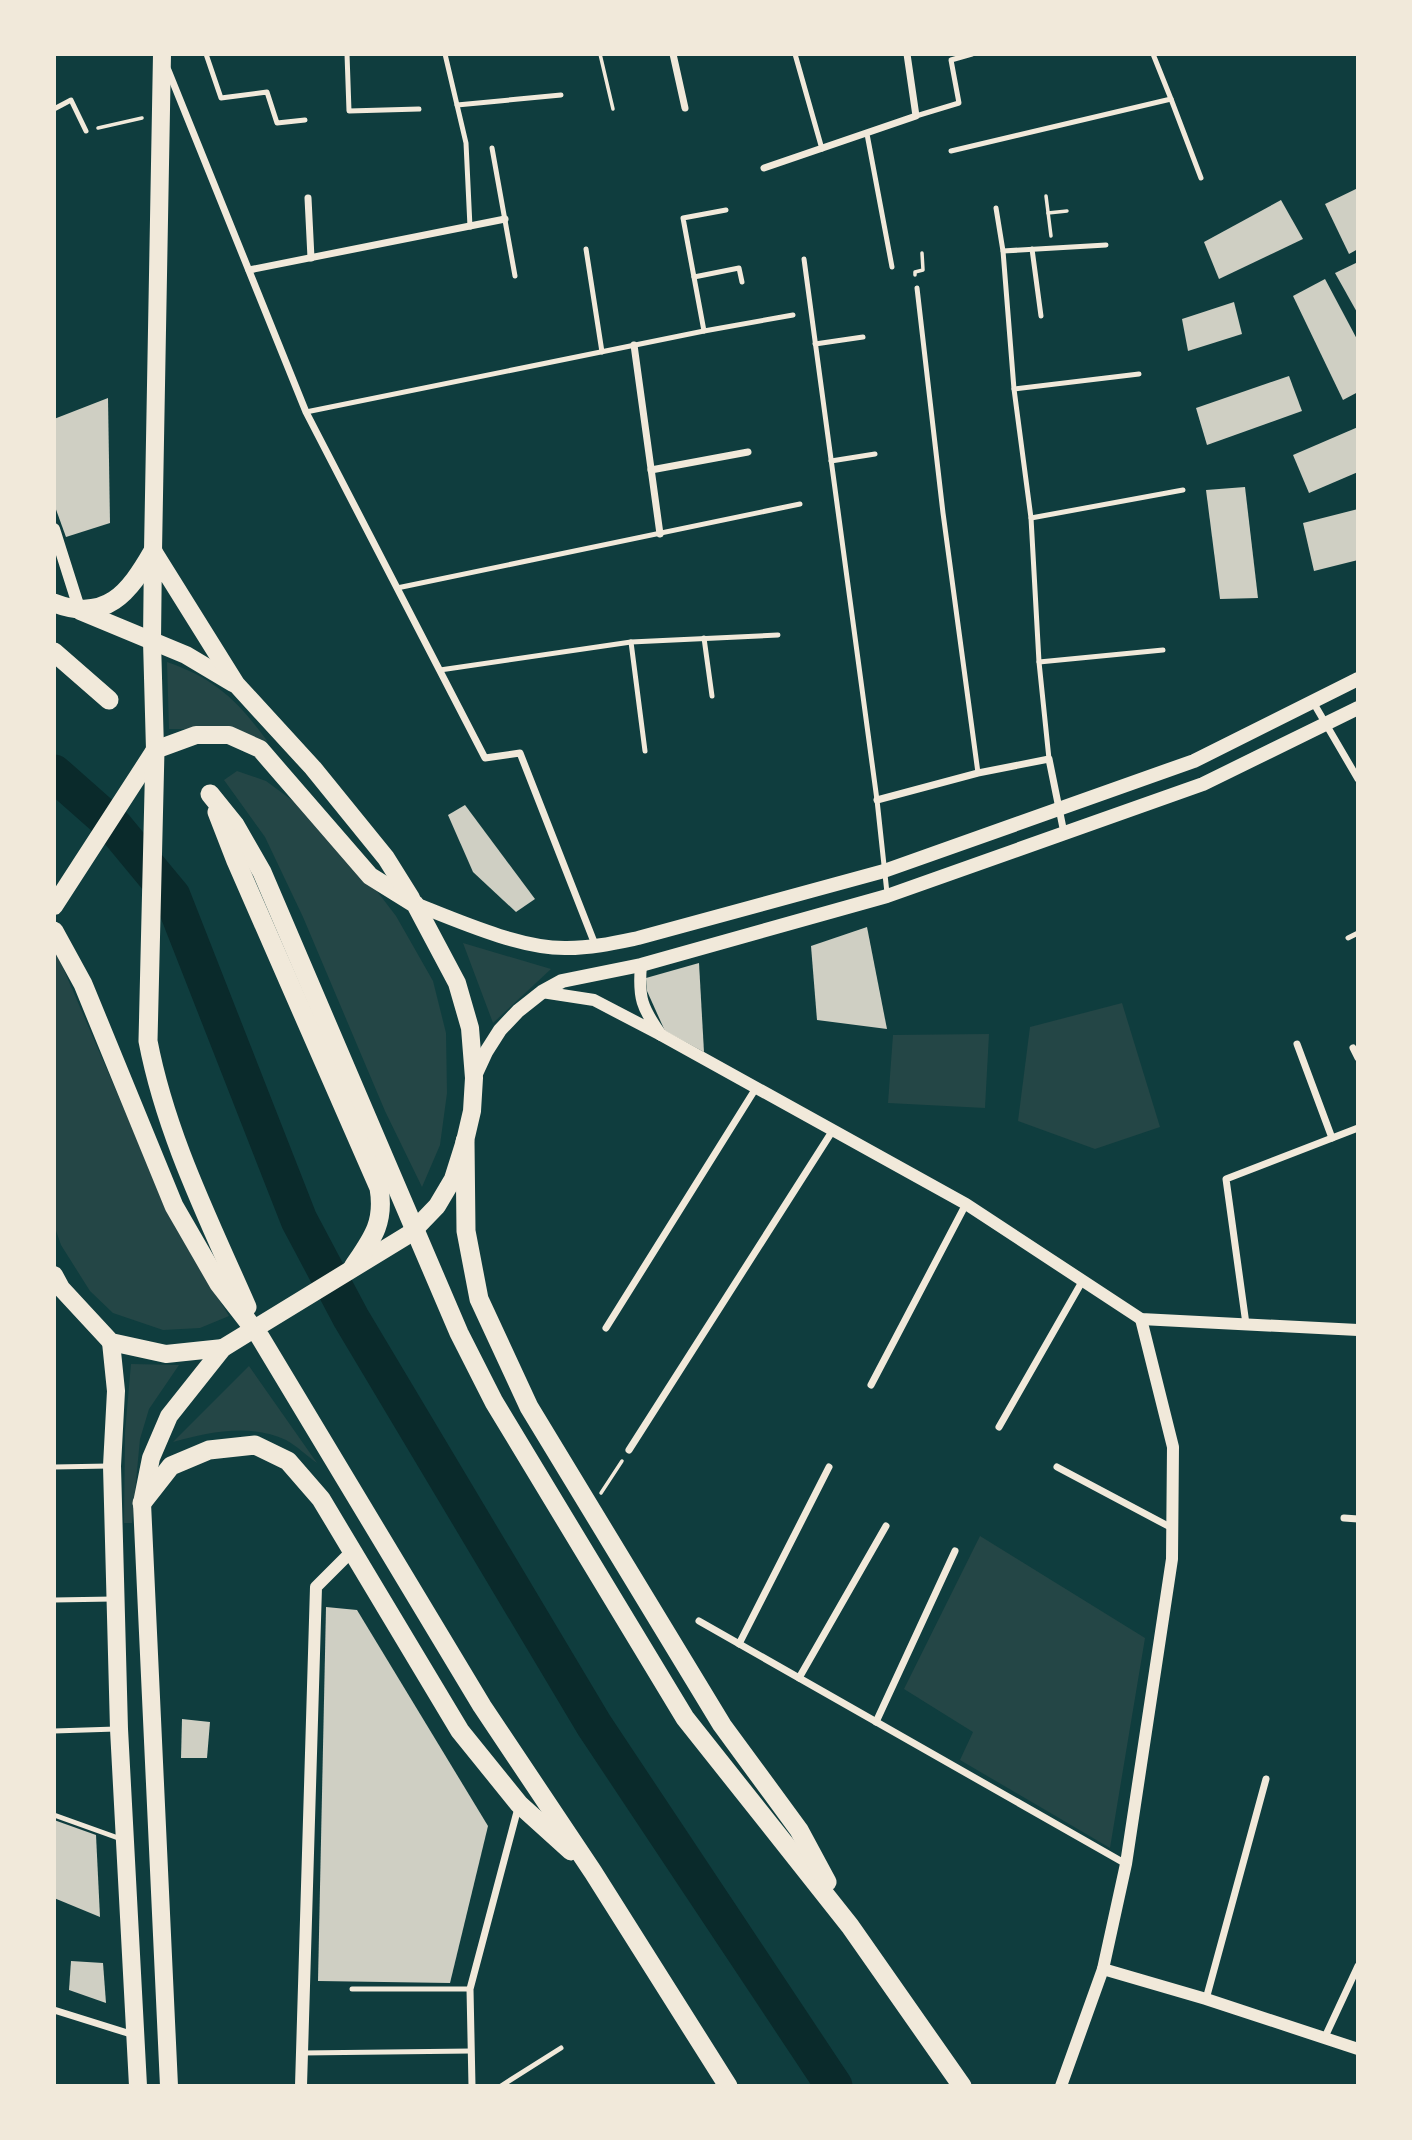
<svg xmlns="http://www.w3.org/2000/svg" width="1412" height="2140" font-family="Raleway,sans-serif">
<rect width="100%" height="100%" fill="#0f3d3e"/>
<g fill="#244646">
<path d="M167 662C216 679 238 701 268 742L234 729H169Z"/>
<polygon points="237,771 266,781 327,826 396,916 433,981 446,1033 447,1093 440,1145 422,1187 385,1111 303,917 265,837 224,780"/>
<polygon points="463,943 551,969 493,1023"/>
<polygon points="54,947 175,1227 229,1316 200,1328 163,1330 113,1313 90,1291 61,1245 54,1225"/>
<polygon points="1122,1003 1160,1127 1095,1149 1018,1121 1030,1027"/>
<polygon points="989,1034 985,1108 888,1103 893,1035"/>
<polygon points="131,1364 179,1365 149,1409 140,1439 132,1523 124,1523 125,1432"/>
<path d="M249 1366 317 1463C307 1456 297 1446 286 1440 250 1423 209 1432 173 1442Z"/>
<polygon points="980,1536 1145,1638 1110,1848 960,1760 973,1732 904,1689"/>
</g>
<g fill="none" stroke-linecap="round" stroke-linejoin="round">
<polyline stroke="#0a2a2b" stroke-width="37" points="54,773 114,826 172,896 299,1220 351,1318 594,1725 834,2086"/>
</g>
<g fill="#cfcfc3">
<polygon points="1358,188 1358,249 1349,254 1325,204"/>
<polygon points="1281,200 1303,239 1219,279 1204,242"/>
<polygon points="1358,262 1358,314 1335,273"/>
<polygon points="1325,279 1358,341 1358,392 1343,400 1293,296"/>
<polygon points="1234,302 1242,334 1188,351 1182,319"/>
<polygon points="1289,376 1302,411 1207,445 1196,408"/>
<polygon points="108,398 110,523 66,537 54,504 54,419"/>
<polygon points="1358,427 1358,472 1309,493 1293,455"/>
<polygon points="1245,487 1258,598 1220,599 1206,490"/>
<polygon points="1358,509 1358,560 1314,571 1303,523"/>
<polygon points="465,805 535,899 516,912 473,872 448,815"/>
<polygon points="867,927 887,1029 817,1020 811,946"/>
<polygon points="699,963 704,1052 665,1031 647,991 646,978"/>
<polygon points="326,1607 357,1610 488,1826 450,1983 318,1981"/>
<polygon points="182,1719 210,1722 207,1758 181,1758"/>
<polygon points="54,1820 96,1835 100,1917 54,1898"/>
<polygon points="71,1961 103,1963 106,2003 69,1990"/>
</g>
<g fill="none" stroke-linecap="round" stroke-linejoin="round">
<g stroke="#f1e9da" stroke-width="3.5">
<polyline points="600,54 613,109"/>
<polyline points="98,128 142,118"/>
<polyline points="1046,196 1051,236"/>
<polyline points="1048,213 1067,211"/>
<polyline points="915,275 915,272 923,270 922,253"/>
<polyline points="601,1493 622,1461"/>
</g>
<g stroke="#f1e9da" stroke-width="5">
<polyline points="206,54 221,98 267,92 277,123 305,120"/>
<polyline points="347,54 349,111 419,109"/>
<polyline points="445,54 466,143 470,227"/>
<polyline points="795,54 822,149"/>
<polyline points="1171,99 1201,178"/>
<polyline points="457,105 561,95"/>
<polyline points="54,109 71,100 86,131"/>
<polyline points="916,116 959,103 951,60 972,54"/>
<polyline points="867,134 892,267"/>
<polyline points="492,148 515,276"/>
<polyline points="951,151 1171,99 1153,54"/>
<polyline points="996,208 1003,251 1014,389 1031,518 1039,662 1049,759"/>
<polyline points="586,249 602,352"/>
<polyline points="1032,249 1041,316"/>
<polyline points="1003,251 1106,245"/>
<polyline points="804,259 877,800 887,893"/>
<polyline points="694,277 739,268 742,282"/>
<polyline points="917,288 943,513 978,773"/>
<polyline points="704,331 683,218 726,210"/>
<polyline points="815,344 863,337"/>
<polyline points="1014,389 1139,374"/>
<polyline points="306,412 704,331 793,315"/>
<polyline points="831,461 875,454"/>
<polyline points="1031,518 1183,490"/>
<polyline points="397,588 800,504"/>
<polyline points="704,638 712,696"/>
<polyline points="631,642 645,751"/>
<polyline points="1039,662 1163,650"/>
<polyline points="440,670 631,642 778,635"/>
<polyline points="1348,938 1358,933"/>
<polyline points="54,1467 109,1466"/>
<polyline points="54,1600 113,1599"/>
<polyline points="54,1731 116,1729"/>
<polyline points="54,1815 121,1839"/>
<polyline points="352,1989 470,1989"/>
<polyline points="302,2053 471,2051"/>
<polyline points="501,2086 561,2048"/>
</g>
<g stroke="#f1e9da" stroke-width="7">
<polyline points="673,54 685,108"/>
<polyline points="168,70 306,412 485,758 520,753 596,947"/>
<polyline points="764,168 916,116 907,54"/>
<polyline points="308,198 311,258"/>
<polyline points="249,270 505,219"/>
<polyline points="634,345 660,534"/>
<polyline points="651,470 748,452"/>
<polyline points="1313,702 1358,779"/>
<polyline points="877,800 978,773 1049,759 1064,833"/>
<polyline points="1297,1044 1332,1138"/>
<polyline points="1353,1048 1358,1058"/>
<polyline points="1246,1324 1226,1179 1358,1128"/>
<polyline points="606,1328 756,1088"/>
<polyline points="871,1385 966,1204"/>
<polyline points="999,1427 1083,1280"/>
<polyline points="629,1450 833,1130"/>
<polyline points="1057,1467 1172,1528"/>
<polyline points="1344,1518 1358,1519"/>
<polyline points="699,1621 1126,1864"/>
<polyline points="739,1644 829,1467"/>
<polyline points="799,1678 886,1526"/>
<polyline points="876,1722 955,1551"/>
<polyline points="1206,1999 1266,1779"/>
<polyline points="54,2010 134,2035"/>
<polyline points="1324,2039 1358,1966"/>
<polyline points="472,2086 470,1989 518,1808"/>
</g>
<g stroke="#f1e9da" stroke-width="12">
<polyline points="54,529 80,611"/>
<path d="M542 992 594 1000 661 1035C642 1008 638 998 641 965"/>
<polyline points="661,1035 966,1204 1141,1319 1358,1330"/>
<polyline points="1103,1969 1206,1999 1358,2049"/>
<polyline points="301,2086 316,1587 353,1550"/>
<polyline points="1061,2086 1103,1969 1126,1864 1172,1559 1173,1447 1141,1319"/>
</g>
<g stroke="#f1e9da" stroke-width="14">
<path d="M415 904C458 921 521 949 567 948 592 948 614 943 638 938L884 871 1194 761 1358 679"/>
<polyline points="474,1078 486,1052 500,1030 518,1011 542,992 562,981 641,965 887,896 1203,784 1358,708"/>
</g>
<g stroke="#f1e9da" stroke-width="18">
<polyline points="153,551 162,54"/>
<polyline points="80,611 186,655 233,683"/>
<polyline points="155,750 196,735 229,735 260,749 370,876 415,904 457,983 470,1028 474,1078 472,1111 465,1141 453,1179 437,1206 411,1233 223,1348 169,1416 151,1458 142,1503 169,2086"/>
<polyline points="155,750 152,641 153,551 236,684 313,768 386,858 411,898"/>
<polyline points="54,906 155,750"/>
<polyline points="54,1275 61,1288 111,1342 166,1354 223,1348"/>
<polyline points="111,1342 116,1391 112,1466 119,1729 138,2086"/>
</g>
<g stroke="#f1e9da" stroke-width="19">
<path d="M54 603C106 623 129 593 153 551"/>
<polyline points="54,652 109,700"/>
<path d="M155 750 148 1041C166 1135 209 1220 247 1307"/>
<polyline points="210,794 235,825 262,872 459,1333 494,1402 685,1718 850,1926 962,2086"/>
<path d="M217 812 236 861 379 1188C385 1223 372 1239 353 1267"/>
<polyline points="54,931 83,984 174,1206 219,1284 260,1337 482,1706 593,1872 728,2086"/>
<polyline points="465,1141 466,1231 479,1299 529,1407 722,1725 799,1830 827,1882"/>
<polyline points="142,1503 171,1466 209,1450 255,1445 288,1461 321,1499 460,1731 519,1804 571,1851"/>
</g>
</g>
<rect width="1412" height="2140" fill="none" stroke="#f1e9da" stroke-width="112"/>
</svg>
